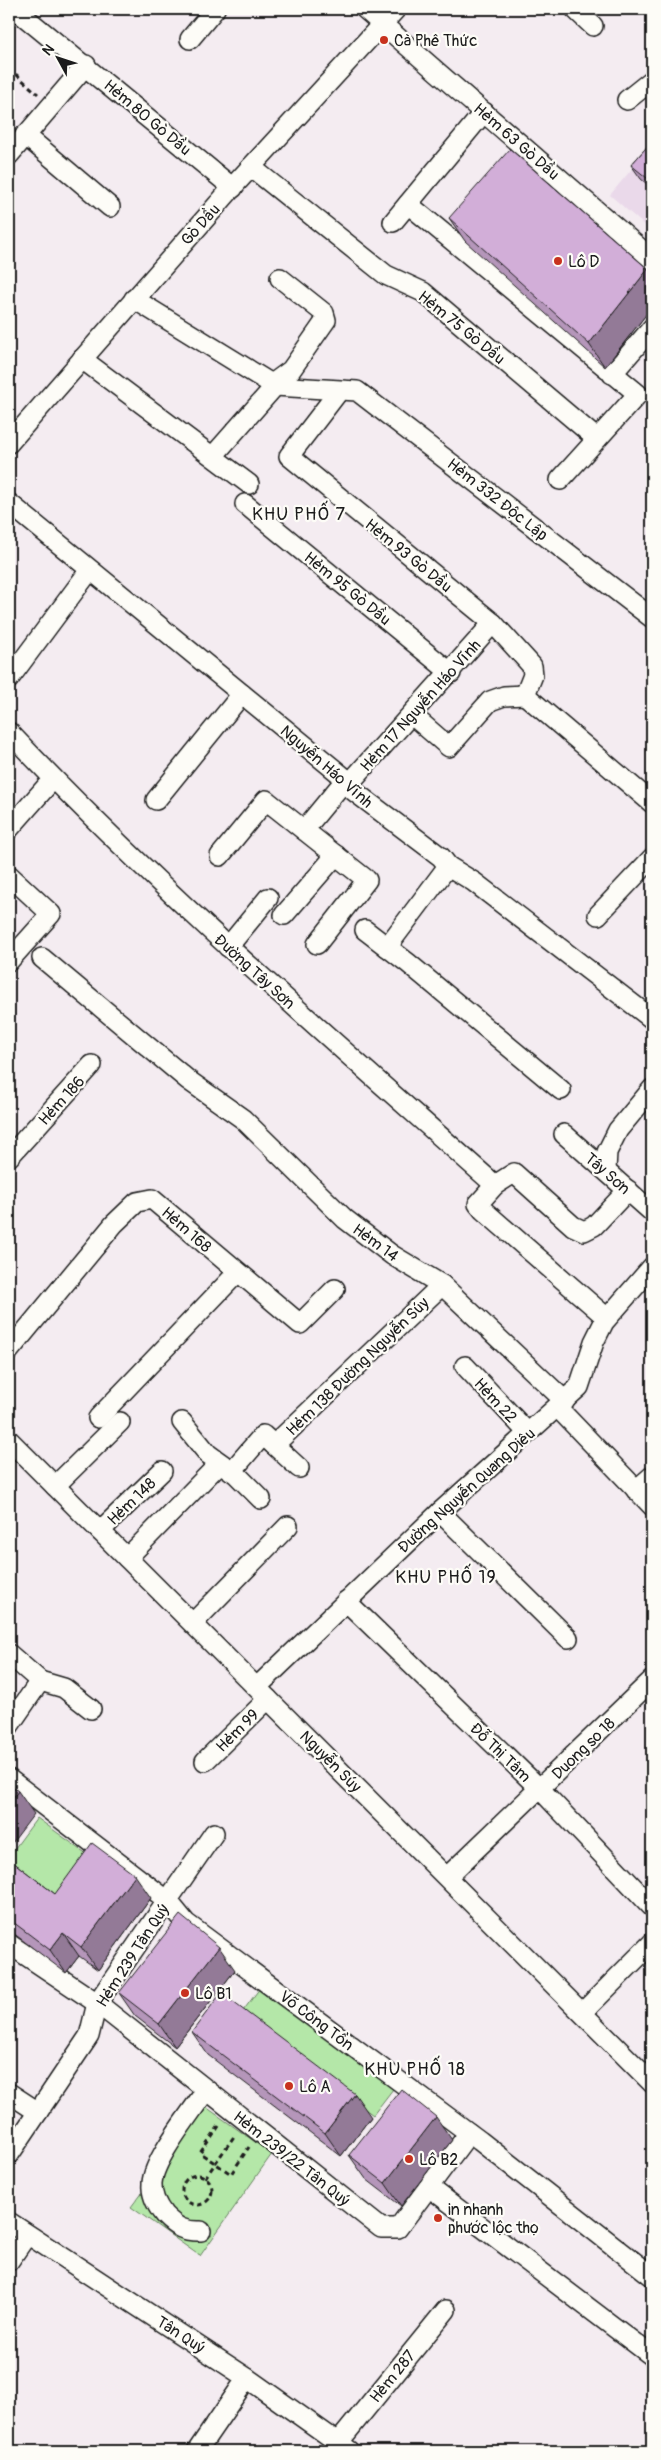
<svg xmlns="http://www.w3.org/2000/svg" width="661" height="2460" font-family="Pangolin,sans-serif">
<rect width="100%" height="100%" fill="#f4ecf1"/>
<filter id="ink" filterUnits="userSpaceOnUse"><feTurbulence type="fractalNoise" baseFrequency=".02" numOctaves="2"/><feDisplacementMap in="SourceGraphic" scale="10" xChannelSelector="R" yChannelSelector="G"/><feConvolveMatrix kernelMatrix="1 2 1 2 8 2 1 2 1" color-interpolation-filters="sRGB"/></filter>
<g filter="url(#ink)">
<polygon fill="#ead9ea" points="652,145 652,232 610,195"/>
<g fill="#b4e7a8" stroke="#688262">
<polygon points="37,1818 102,1865 69,1909 9,1865 9,1856"/>
<polygon points="260,1988 393,2089 373,2115 240,2015"/>
<polygon points="206,2107 272,2154 200,2256 131,2207"/>
</g>
<g fill="none" stroke-linecap="round" stroke-linejoin="round">
<g stroke="#1c1c1c" stroke-width="22">
<g id="minor">
<polyline points="15,9 233,188"/>
<polyline points="365,9 652,259"/>
<polyline points="575,9 593,26"/>
<polyline points="190,39 215,9"/>
<polyline points="627,100 652,80"/>
<polyline points="25,135 110,207"/>
<polyline points="9,155 86,65"/>
<polyline points="251,167 386,275 423,292 597,439"/>
<polyline points="408,204 638,394 560,480"/>
<polyline points="393,222 484,112"/>
<polyline points="134,299 275,386 357,391 652,618"/>
<polyline points="82,359 249,484"/>
<polyline points="612,374 652,328"/>
<polyline points="272,384 291,370 326,320 324,313 280,278"/>
<polyline points="339,391 289,456 493,623 532,666 533,675 525,695"/>
<polyline points="9,443 239,180 396,9"/>
<polyline points="214,455 275,386"/>
<polyline points="9,503 346,779 347,786 441,857 448,866 474,882 652,1019"/>
<polyline points="245,504 451,673"/>
<polyline points="9,679 90,570"/>
<polyline points="525,695 652,803"/>
<polyline points="412,715 449,747 490,701 504,696 525,695"/>
<path d="M9 732C161 893 330 1038 495 1185L514 1173 573 1226 584 1231 594 1226 628 1190"/>
<polyline points="347,786 493,623"/>
<polyline points="156,800 242,694"/>
<polyline points="9,829 53,779"/>
<polyline points="304,830 346,779"/>
<polyline points="220,856 266,800 367,880 317,944"/>
<polyline points="9,875 51,914 9,961"/>
<polyline points="284,915 336,855"/>
<polyline points="598,915 652,858"/>
<polyline points="365,930 408,963 561,1090"/>
<polyline points="228,947 268,898"/>
<polyline points="387,947 448,866"/>
<polyline points="42,958 188,1080 243,1119 345,1219 392,1255 442,1285 565,1401"/>
<polyline points="564,1134 652,1212"/>
<polyline points="9,1157 92,1065"/>
<polyline points="606,1170 607,1152 618,1130 652,1089"/>
<polyline points="495,1185 478,1204 483,1210 607,1318"/>
<polyline points="9,1351 114,1224 137,1202 152,1199 300,1324 335,1289"/>
<polyline points="465,1366 528,1433"/>
<polyline points="557,1407 652,1506"/>
<polyline points="98,1418 237,1273"/>
<polyline points="182,1422 208,1454 236,1474 261,1499"/>
<polyline points="9,1440 652,2083"/>
<polyline points="274,1445 299,1468"/>
<polyline points="232,1471 263,1435 274,1445 442,1285"/>
<polyline points="55,1486 120,1422"/>
<polyline points="636,1490 652,1476"/>
<polyline points="440,1512 568,1638"/>
<polyline points="100,1531 162,1471"/>
<polyline points="127,1558 220,1463"/>
<polyline points="346,1601 540,1789 652,1907"/>
<polyline points="193,1623 288,1526"/>
<polyline points="9,1654 40,1681 64,1688 91,1709"/>
<polyline points="257,1687 440,1512 579,1387 594,1342 604,1322 652,1267"/>
<polyline points="9,1726 40,1681"/>
<polyline points="205,1761 268,1699"/>
<polyline points="9,1779 168,1901 186,1923 480,2141 652,2276"/>
<polyline points="447,1877 652,1680"/>
<polyline points="9,1944 97,2003 381,2228 398,2228 469,2133"/>
<polyline points="583,2012 652,1943"/>
<polyline points="9,2093 38,2112"/>
<polyline points="9,2155 89,2036 97,2003 214,1833"/>
<polyline points="429,2187 652,2356"/>
<polyline points="9,2222 247,2378 350,2451"/>
<path d="M201 2231C184 2232 176 2227 164 2215 157 2206 151 2194 152 2183 154 2158 192 2112 206 2090"/>
<polyline points="9,2261 27,2235"/>
<polyline points="338,2443 446,2310"/>
<polyline points="197,2451 247,2378"/>
</g>
</g>
<g stroke="#1c1c1c" stroke-width="3" stroke-dasharray="5 4" stroke-linecap="butt">
<polyline points="9,68 38,94"/>
<polyline points="219,2126 200,2153 231,2174 249,2147"/>
<circle cx="197" cy="2190" r="15"/>
<polyline points="205,2178 235,2135"/>
</g>
<use href="#minor" stroke="#fdfcf7" stroke-width="19"/>
</g>
<g fill="#b596ba" stroke="#1c1c1c">
<polygon points="652,141 652,188 641,179 631,165"/>
<polygon points="449,218 652,276 652,307 605,367 465,241"/>
<polygon points="9,1859 55,1894 151,1898 98,1970 79,1956 66,1973 9,1930"/>
<polygon points="235,1970 175,2047 135,2016 119,1993"/>
<polygon points="192,2032 371,2117 341,2156 208,2055"/>
<polygon points="452,2140 401,2206 366,2179 349,2155"/>
</g>
<g fill="#937a97" stroke="#1c1c1c">
<polygon points="648,269 652,276 652,307 605,367 589,344"/>
<polygon points="18,1791 34,1814 9,1847 9,1803"/>
<polygon points="135,1875 151,1898 98,1970 81,1947"/>
<polygon points="63,1933 79,1956 66,1973 50,1950"/>
<polygon points="219,1947 235,1970 175,2047 159,2024"/>
<polygon points="355,2094 371,2117 341,2156 325,2133"/>
<polygon points="436,2117 452,2140 401,2206 385,2183"/>
</g>
<g fill="#d2aed8" stroke="#1c1c1c">
<polygon points="652,141 652,182 631,165"/>
<polygon points="510,149 648,269 589,344 449,218"/>
<polygon points="9,1784 18,1791 9,1803"/>
<polygon points="92,1843 135,1875 81,1947 63,1933 50,1950 9,1919 9,1859 55,1894"/>
<polygon points="180,1915 219,1947 159,2024 119,1993"/>
<polygon points="221,1993 355,2094 325,2133 192,2032"/>
<polygon points="401,2089 436,2117 385,2183 349,2155"/>
</g>
</g>
<g fill="#c8321e" stroke="#fdfcf7" stroke-width="2">
<circle cx="384" cy="40" r="5"/>
<circle cx="558" cy="261" r="5"/>
<circle cx="185" cy="1993" r="5"/>
<circle cx="289" cy="2086" r="5"/>
<circle cx="409" cy="2159" r="5"/>
<circle cx="438" cy="2218" r="5"/>
</g>
<g text-anchor="middle" stroke-width="4.5" stroke-linejoin="round" paint-order="stroke">
<g font-size="16" fill="#1c1c1c" stroke="#fdfcf7" text-anchor="start">
<text x="394" y="46">Cà Phê Thức</text>
<text x="568" y="267">Lô D</text>
<text x="195" y="1999">Lô B1</text>
<text x="299" y="2092">Lô A</text>
<text x="419" y="2165">Lô B2</text>
<text x="448" y="2215">in nhanh<tspan x="448" dy="18">phước lộc thọ</tspan></text>
</g>
<g font-size="16" fill="#1c1c1c" stroke="#fdfcf7">
<text transform="translate(148 117) rotate(40)" y="6">Hẻm 80 Gò Dầu</text>
<text transform="translate(517 141) rotate(41)" y="6">Hẻm 63 Gò Dầu</text>
<text transform="translate(200 224) rotate(-48)" y="6">Gò Dầu</text>
<text transform="translate(462 327) rotate(39)" y="6">Hẻm 75 Gò Dầu</text>
<text transform="translate(498 499) rotate(38)" y="6">Hẻm 332 Độc Lập</text>
<text transform="translate(409 555) rotate(39)" y="6">Hẻm 93 Gò Dầu</text>
<text transform="translate(348 588) rotate(39)" y="6">Hẻm 95 Gò Dầu</text>
<text transform="translate(420 705) rotate(-48)" y="6">Hẻm 17 Nguyễn Háo Vĩnh</text>
<text transform="translate(327 766) rotate(41)" y="6">Nguyễn Háo Vĩnh</text>
<text transform="translate(255 971) rotate(42)" y="6">Đường Tây Sơn</text>
<text transform="translate(61 1100) rotate(-48)" y="6">Hẻm 186</text>
<text transform="translate(608 1173) rotate(41)" y="6">Tây Sơn</text>
<text transform="translate(187 1229) rotate(41)" y="6">Hẻm 168</text>
<text transform="translate(376 1242) rotate(36)" y="6">Hẻm 14</text>
<text transform="translate(357 1366) rotate(-44)" y="6">Hẻm 138 Đường Nguyễn Súy</text>
<text transform="translate(496 1400) rotate(47)" y="6">Hẻm 22</text>
<text transform="translate(466 1490) rotate(-42)" y="6">Đường Nguyễn Quang Diêu</text>
<text transform="translate(131 1501) rotate(-44)" y="6">Hẻm 148</text>
<text transform="translate(237 1730) rotate(-45)" y="6">Hẻm 99</text>
<text transform="translate(583 1748) rotate(-44)" y="6">Duong so 18</text>
<text transform="translate(501 1752) rotate(44)" y="6">Đỗ Thị Tâm</text>
<text transform="translate(331 1761) rotate(45)" y="6">Nguyễn Súy</text>
<text transform="translate(132 1955) rotate(-57)" y="6">Hẻm 239 Tân Quý</text>
<text transform="translate(317 2020) rotate(37)" y="6">Võ Công Tồn</text>
<text transform="translate(292 2158) rotate(38)" y="6">Hẻm 239/22 Tân Quý</text>
<text transform="translate(181 2334) rotate(33)" y="6">Tân Quý</text>
<text transform="translate(392 2376) rotate(-51)" y="6">Hèm 287</text>
</g>
<g font-size="18" letter-spacing="1" fill="#1c1c1c" stroke="#fdfcf7">
<text x="299" y="520">KHU PHỐ 7</text>
<text x="446" y="1583">KHU PHỐ 19</text>
<text x="415" y="2075">KHU PHỐ 18</text>
</g>
</g>
<rect width="661" height="2460" fill="none" stroke="#fdfcf7" stroke-width="30"/>
<rect x="15" y="15" width="631" height="2430" fill="none" stroke="#1c1c1c" stroke-width="2" filter="url(#ink)"/>
<g transform="translate(58 58) rotate(310)" stroke="#fdfcf7" stroke-width="4" paint-order="stroke">
<path d="M0-4L9 19L0 12L-9 19Z" fill="#1c1c1c"/>
<text y="-8" font-size="14" font-weight="bold" text-anchor="middle" fill="#1c1c1c">N</text>
</g>
</svg>
